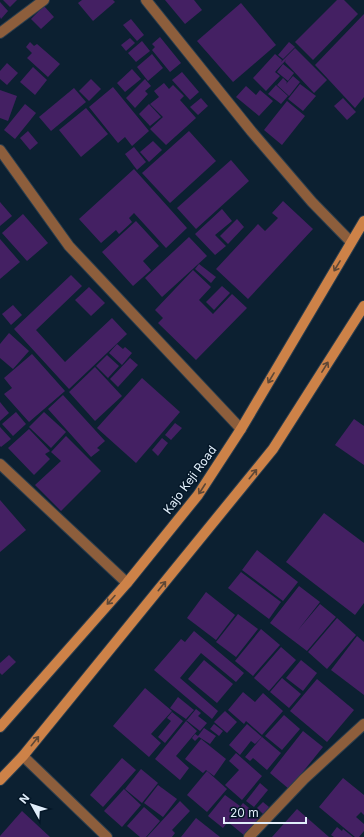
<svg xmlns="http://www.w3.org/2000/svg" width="364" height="837" font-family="Inter,sans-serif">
<rect width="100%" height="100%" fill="#0c2031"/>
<g fill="#442063">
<polygon points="3,0 17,0 10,7"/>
<polygon points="82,0 113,0 115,2 93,21 78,3"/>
<polygon points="165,0 194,0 202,10 185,24"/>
<polygon points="337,0 344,0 358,14 313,60 295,42"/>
<polygon points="0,2 8,11 1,19 0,17"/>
<polygon points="241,3 276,45 233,82 197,41"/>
<polygon points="44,6 54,17 41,29 31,19"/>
<polygon points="364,14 364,97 355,108 315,65"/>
<polygon points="131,19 144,35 137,41 123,25"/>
<polygon points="160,37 181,63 170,72 152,50 155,47 152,44"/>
<polygon points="130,38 135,43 126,51 121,45"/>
<polygon points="142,41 150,51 136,62 128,53"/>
<polygon points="30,42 34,46 37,44 60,64 48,77 27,58 32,53 26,47"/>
<polygon points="289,42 295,47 283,59 278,55"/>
<polygon points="295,48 327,80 314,93 285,62 286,60 275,72 280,76 266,91 253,78 275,54 282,60 281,62"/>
<polygon points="152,54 163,68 148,81 137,67"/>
<polygon points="7,63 18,73 7,85 0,79 0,71"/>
<polygon points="283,64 294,73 288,81 277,72"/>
<polygon points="33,67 47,80 35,95 20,82"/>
<polygon points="132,69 141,79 125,92 117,83"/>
<polygon points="182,72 199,92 190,100 172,80"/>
<polygon points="293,76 300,82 289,96 277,85 283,78 287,82 286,84"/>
<polygon points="91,79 101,89 89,101 79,91"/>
<polygon points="145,79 151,86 145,91 148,94 135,108 126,98"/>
<polygon points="164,83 169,89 173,85 184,96 180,100 196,118 166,145 150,129 163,117 150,104 159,97 154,91"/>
<polygon points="300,84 316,96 303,111 288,99"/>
<polygon points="276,85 288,96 281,104 268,94"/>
<polygon points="246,86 256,95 260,90 273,101 259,116 236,97"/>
<polygon points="113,87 149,131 132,146 125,137 118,143 89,107"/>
<polygon points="74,88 86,102 51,131 39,117"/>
<polygon points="0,90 17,96 8,121 0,118"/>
<polygon points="201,98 208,106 198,115 190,107"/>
<polygon points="343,98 356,112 347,120 334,106"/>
<polygon points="287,101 305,116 282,145 264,130"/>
<polygon points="25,104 36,113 15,139 4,130"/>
<polygon points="149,104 161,117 150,126 139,114"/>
<polygon points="86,108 108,134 81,157 59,130"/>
<polygon points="28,131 38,143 30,150 20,138"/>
<polygon points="189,131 216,161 170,203 142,173"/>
<polygon points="153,141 162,150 149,162 140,152"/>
<polygon points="134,147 146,162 137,170 125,154"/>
<polygon points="231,160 249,181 196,229 177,208"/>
<polygon points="134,169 187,228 166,248 134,213 129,218 132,222 119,234 116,230 101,243 79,219"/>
<polygon points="283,201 313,229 248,299 216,269 258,224 265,231 278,218 272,213"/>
<polygon points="0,202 12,216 0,226"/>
<polygon points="222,209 232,221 215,235 226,246 215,255 195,234"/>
<polygon points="23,214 48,243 27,261 2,233"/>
<polygon points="237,219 244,227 228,244 220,236"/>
<polygon points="136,221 159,246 143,261 151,270 133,286 102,252"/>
<polygon points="189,237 207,256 162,297 145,278"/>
<polygon points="0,239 20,262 0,279"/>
<polygon points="199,264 216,277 211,283 195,269"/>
<polygon points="193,270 211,287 199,300 213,314 232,294 247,308 196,360 158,323 163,318 155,310"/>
<polygon points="71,275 82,286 36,330 65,362 112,318 127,334 69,389 14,329"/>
<polygon points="222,286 230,293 214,310 206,302"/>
<polygon points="89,287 105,303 91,316 75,300"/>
<polygon points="13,305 22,315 11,325 2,314"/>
<polygon points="9,333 29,351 13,369 0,358 0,344"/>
<polygon points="117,344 123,349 125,347 132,353 122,365 109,353"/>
<polygon points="32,354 65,391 29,422 4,394 12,388 4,378"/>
<polygon points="107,355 119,366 108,378 96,366"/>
<polygon points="130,358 138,365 118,387 110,379"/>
<polygon points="95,367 122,396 95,421 69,392"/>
<polygon points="142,378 180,412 136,463 97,428"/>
<polygon points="63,395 105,441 97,448 100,450 91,457 48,409"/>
<polygon points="0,402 9,413 0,421"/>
<polygon points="16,412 26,424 13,436 2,424"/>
<polygon points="44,412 66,432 51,448 29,427"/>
<polygon points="354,419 364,426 364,465 335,445"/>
<polygon points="175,423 182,428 171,440 165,435"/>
<polygon points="0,427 11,439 1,447 0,446"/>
<polygon points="29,429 50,451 45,454 50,459 34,475 8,448"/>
<polygon points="66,436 101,471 61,511 35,485 61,461 51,452"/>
<polygon points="162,438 168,443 158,456 152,450"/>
<polygon points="0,500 26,530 0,552"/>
<polygon points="324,513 364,543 364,603 355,615 286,562"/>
<polygon points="257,550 298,582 283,601 242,570"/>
<polygon points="241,572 281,602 269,619 228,588"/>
<polygon points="299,586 320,602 298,630 320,604 336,617 307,651 270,623"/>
<polygon points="206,592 235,615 216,640 187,618"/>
<polygon points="238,614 258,629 236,657 216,642"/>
<polygon points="337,618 356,635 327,669 308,652"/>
<polygon points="261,629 280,645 253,676 235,661"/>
<polygon points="194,631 244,673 236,682 201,653 180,678 218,711 212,719 154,670 181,639 185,642"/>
<polygon points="357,636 364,642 364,695 331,670"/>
<polygon points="281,647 296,660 269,691 254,678"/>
<polygon points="9,655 16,662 2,675 0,673 0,663"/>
<polygon points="204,660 233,684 217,703 188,679"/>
<polygon points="301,660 317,673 303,691 286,678"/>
<polygon points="282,678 301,694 289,708 270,692"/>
<polygon points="317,679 354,710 327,742 290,711"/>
<polygon points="145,688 172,711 151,734 161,743 149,757 113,726"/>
<polygon points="243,692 255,702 263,693 283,711 262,735 246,721 244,724 228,710"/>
<polygon points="178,697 194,710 186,719 170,708"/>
<polygon points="196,709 201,713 198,716 207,723 200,731 186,720 187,720"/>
<polygon points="225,711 237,722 227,733 214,722"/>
<polygon points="172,712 183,721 165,743 158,737 171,721 167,718"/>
<polygon points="284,715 300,729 282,750 265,736"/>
<polygon points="186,721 197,731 176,756 189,768 180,780 155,759"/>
<polygon points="214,724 223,731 219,736 210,729"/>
<polygon points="247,724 262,737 255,744 251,741 240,755 229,745"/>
<polygon points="204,728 216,736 210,744 199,737 195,741 192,738 195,734 198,736"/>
<polygon points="303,731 323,747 289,789 270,773"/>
<polygon points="262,737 281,753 267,770 253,758 250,761 245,757"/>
<polygon points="201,739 226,759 214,776 206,770 203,773 185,759"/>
<polygon points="236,753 262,776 242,800 225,785 239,770 229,761"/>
<polygon points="122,758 136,770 103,807 90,795"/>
<polygon points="141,769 158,783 142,803 125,789"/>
<polygon points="207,771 227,789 207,812 187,795"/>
<polygon points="343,778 364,795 364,815 361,812 356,817 364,824 364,831 359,837 355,837 319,807"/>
<polygon points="260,783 268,790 254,807 246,801"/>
<polygon points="158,785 177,799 163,817 144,803"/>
<polygon points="124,789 141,805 122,827 104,811"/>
<polygon points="225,795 240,806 223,828 208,816"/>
<polygon points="180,801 190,811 172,830 175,833 172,837 147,837"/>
<polygon points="263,802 269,807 263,814 257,808"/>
<polygon points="243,803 260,817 245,836 228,822"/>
<polygon points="144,807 160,821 146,837 140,837 127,826"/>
<polygon points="297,809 329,837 272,837"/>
<polygon points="22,811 50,837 0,837 0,836"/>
<polygon points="196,818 220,837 181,837"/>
<polygon points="337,827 342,831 343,829 353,837 334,837 331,835"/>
</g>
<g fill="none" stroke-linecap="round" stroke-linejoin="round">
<g stroke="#2a3d4d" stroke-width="12">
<g id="minor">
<polyline points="146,0 252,132 312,202 351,242"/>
<polyline points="0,33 44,0"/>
<polyline points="0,150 69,246 241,429"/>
<polyline points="0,464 127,583"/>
<polyline points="23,756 107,837"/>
<polyline points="249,837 304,779 364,724"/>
</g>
</g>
<g stroke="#2a3d4d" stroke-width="12">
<g id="secondary">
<polyline points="0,727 127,583 198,495 241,429 364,221"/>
<polyline points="0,780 23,756 273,449 364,306"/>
</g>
</g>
<use href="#minor" stroke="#8d5e3c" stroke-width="10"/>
<use href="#secondary" stroke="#cd8248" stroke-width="10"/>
</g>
<defs><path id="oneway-shaft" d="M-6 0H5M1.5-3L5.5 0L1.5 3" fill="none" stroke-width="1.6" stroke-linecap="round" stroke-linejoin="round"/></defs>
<g stroke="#5e4736">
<use href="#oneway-shaft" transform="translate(337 266) rotate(121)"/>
<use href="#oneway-shaft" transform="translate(325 367) rotate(-58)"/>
<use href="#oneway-shaft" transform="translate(271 378) rotate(121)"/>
<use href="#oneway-shaft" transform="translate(253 474) rotate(-51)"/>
<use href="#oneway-shaft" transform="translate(202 489) rotate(123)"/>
<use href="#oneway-shaft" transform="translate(162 586) rotate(-51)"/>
<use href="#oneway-shaft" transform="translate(111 600) rotate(132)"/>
<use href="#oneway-shaft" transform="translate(35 741) rotate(-51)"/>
</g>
<g text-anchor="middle" stroke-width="3" stroke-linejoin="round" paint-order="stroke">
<g font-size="12" fill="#e1eefa" stroke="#041627">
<text transform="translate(190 480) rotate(-54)" y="4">Kajo Keji Road</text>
</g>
</g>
<g transform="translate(32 805) rotate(309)" stroke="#041627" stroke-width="3" paint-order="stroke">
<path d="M0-3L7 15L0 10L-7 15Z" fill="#e1eefa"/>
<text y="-6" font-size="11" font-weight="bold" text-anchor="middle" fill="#e1eefa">N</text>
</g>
<path d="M224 817v6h82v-6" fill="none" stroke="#e1eefa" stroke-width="2"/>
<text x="230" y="817" font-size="12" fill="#e1eefa" stroke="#041627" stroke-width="3" paint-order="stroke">20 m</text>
</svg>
